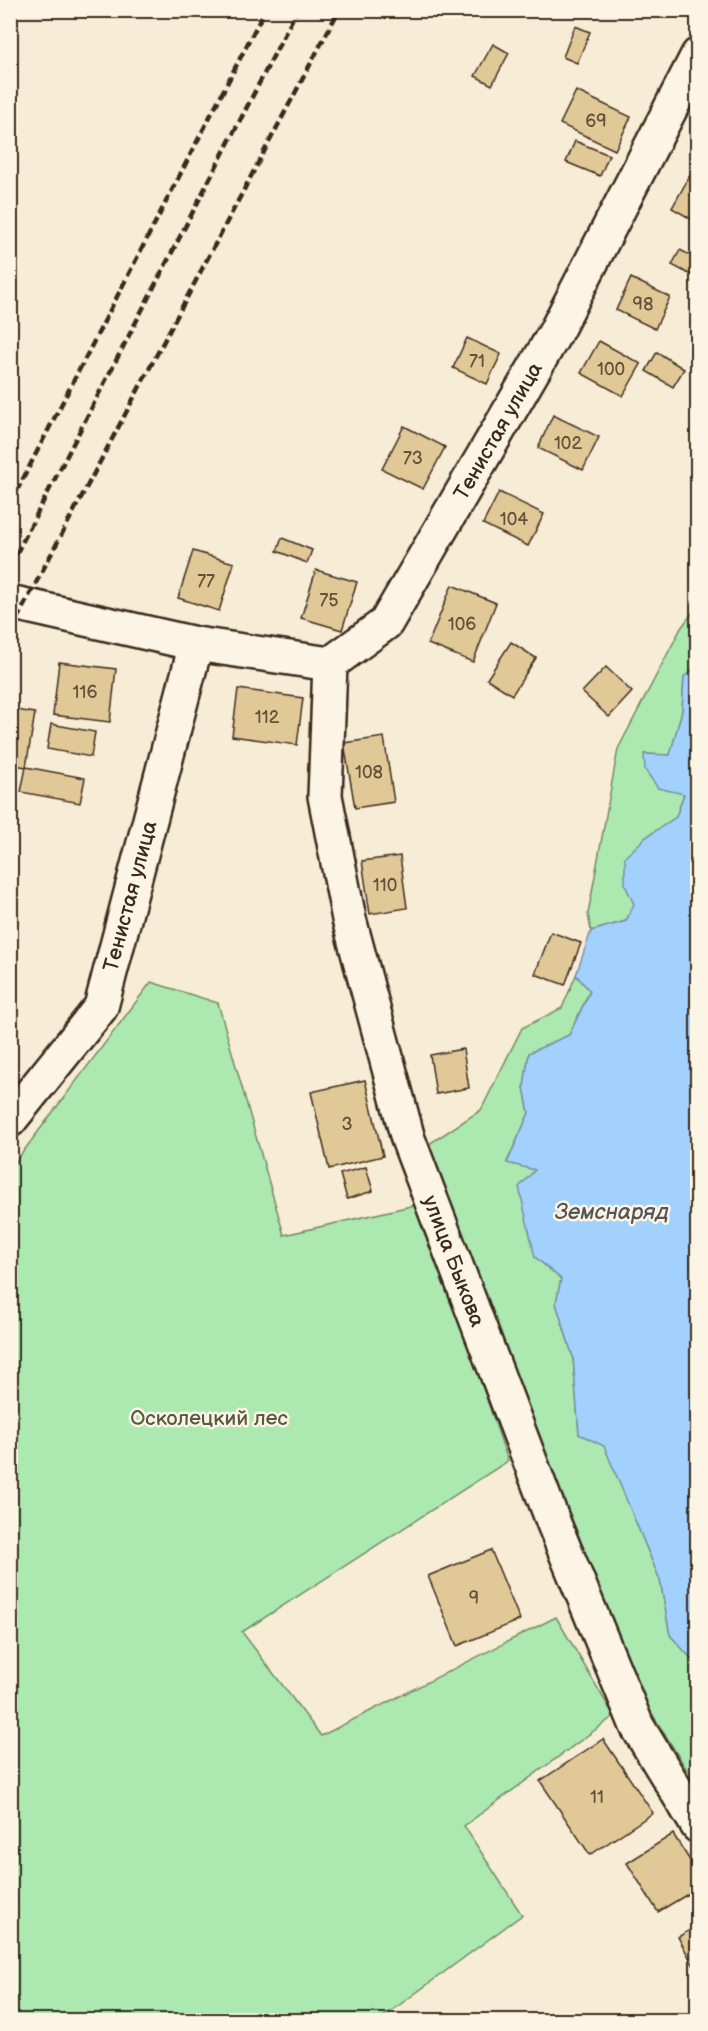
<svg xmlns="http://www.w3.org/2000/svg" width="708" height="2031" font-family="'Balsamiq Sans',sans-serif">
<rect width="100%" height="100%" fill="#f7ecd5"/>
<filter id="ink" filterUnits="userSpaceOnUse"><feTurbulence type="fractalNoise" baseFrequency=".0167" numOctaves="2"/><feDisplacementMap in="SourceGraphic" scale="12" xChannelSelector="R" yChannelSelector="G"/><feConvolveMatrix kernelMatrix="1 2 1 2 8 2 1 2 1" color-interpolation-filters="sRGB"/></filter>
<g filter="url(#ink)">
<g fill="#abe9b0" stroke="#738a67" stroke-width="1.5">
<polygon points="697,607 697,666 684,677 682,711 670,755 645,754 684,794 676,817 645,838 626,885 634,904 626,921 591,931 588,914 618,749 681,628"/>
<polygon points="576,975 590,990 569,1035 529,1053 524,1087 529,1113 507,1162 536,1170 535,1257 561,1279 556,1303 573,1357 579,1434 604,1445 660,1580 670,1635 697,1665 697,1786 646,1704 423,1148 481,1110 522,1028 562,1008"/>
<polygon points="151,982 218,1003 284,1235 420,1204 508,1461 242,1632 321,1736 556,1617 614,1716 464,1826 522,1915 379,2020 11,2020 10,1169"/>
</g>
<polygon fill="#a2d1fe" stroke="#798ea4" stroke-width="1.5" points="697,666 697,1665 670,1635 660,1580 604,1446 579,1434 573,1357 556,1303 561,1279 535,1257 519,1187 535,1170 507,1163 529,1113 524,1087 529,1053 569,1035 590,991 576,975 591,931 626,921 634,904 625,885 625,857 645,838 676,817 684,794 658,788 645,770 644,754 670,755 682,711 684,677"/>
<g fill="#e1c897" stroke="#3b2a1e" stroke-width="1.5">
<polygon points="575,26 590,32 577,63 563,57"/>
<polygon points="493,44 509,53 492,85 475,76"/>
<polygon points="576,91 631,117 615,150 560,124"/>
<polygon points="575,141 609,155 600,176 566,162"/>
<polygon points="693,170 698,172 698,223 672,208"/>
<polygon points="680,250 698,259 691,275 672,265"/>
<polygon points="631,278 670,297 655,329 616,310"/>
<polygon points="467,338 501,354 487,384 453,368"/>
<polygon points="599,341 641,364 623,396 581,373"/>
<polygon points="657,352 684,369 673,387 646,371"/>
<polygon points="553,415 599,437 583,470 538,448"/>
<polygon points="404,426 445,447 423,489 382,469"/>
<polygon points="499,492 544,514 528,546 483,524"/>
<polygon points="282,538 312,550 307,563 277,551"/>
<polygon points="193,551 234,563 219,611 178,598"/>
<polygon points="316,570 357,582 342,630 301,618"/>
<polygon points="452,585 496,603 473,662 428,644"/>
<polygon points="511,642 536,658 512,695 487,679"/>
<polygon points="59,662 116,669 110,722 53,715"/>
<polygon points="606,667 632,692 609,717 582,692"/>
<polygon points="238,689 303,698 297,745 232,736"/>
<polygon points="10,709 35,713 26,767 10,764"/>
<polygon points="51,724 95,732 91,757 47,749"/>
<polygon points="384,737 394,802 355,808 344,743"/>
<polygon points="26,767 85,778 80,803 21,792"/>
<polygon points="400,856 407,908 370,914 362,861"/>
<polygon points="551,932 581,943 565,985 535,974"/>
<polygon points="463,1049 469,1088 436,1094 430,1055"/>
<polygon points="365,1080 383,1156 329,1169 311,1092"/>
<polygon points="366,1167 373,1191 347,1199 340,1174"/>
<polygon points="491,1550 520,1620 457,1646 428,1576"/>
<polygon points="603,1739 653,1813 590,1855 540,1781"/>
<polygon points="673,1834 698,1873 698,1888 658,1912 627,1863"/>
<polygon points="698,1925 698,1964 694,1966 678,1937"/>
</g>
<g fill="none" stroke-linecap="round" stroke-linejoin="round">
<g stroke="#3b2a1e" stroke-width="38">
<g id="street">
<polyline points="10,602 196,644 330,664 386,623 555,333 698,55"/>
<polyline points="330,664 325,796 349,919 408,1139 554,1524 637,1726 698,1826"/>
<polyline points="10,1120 101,1007 196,644"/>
</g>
</g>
<use href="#street" stroke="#fcf5e5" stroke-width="33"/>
<g stroke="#3b2a1e" stroke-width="4.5" stroke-dasharray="9 4.5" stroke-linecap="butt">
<polyline points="10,504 265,10"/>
<polyline points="10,566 297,10"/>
<polyline points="10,632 339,10"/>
</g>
</g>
</g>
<g text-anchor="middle" stroke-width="5" stroke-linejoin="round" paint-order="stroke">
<g font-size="18" fill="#64523c">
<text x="596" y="127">69</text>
<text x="643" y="310">98</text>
<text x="477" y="367">71</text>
<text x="611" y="375">100</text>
<text x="568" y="449">102</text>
<text x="413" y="464">73</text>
<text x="514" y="525">104</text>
<text x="206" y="587">77</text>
<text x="329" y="606">75</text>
<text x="462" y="630">106</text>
<text x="85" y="698">116</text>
<text x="267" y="723">112</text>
<text x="369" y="778">108</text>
<text x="385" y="891">110</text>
<text x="347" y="1130">3</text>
<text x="474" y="1604">9</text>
<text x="597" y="1803">11</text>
</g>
<g font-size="21" fill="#3b2a1e" stroke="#fcf5e5">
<text transform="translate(498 431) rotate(-60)" y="7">Тенистая улица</text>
<text transform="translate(130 896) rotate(-75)" y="7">Тенистая улица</text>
<text transform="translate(454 1261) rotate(69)" y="7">улица Быкова</text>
</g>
<g font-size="21" fill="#575a42" stroke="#fcf5e5">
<text x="209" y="1425">Осколецкий лес</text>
</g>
<g font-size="22" font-style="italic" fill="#555456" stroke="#fcf5e5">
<text x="612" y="1219">Земснаряд</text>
</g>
</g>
<rect width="708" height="2031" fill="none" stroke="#fcf5e5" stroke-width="36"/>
<rect x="18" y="18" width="672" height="1995" fill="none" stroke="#3b2a1e" stroke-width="2" filter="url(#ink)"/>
</svg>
